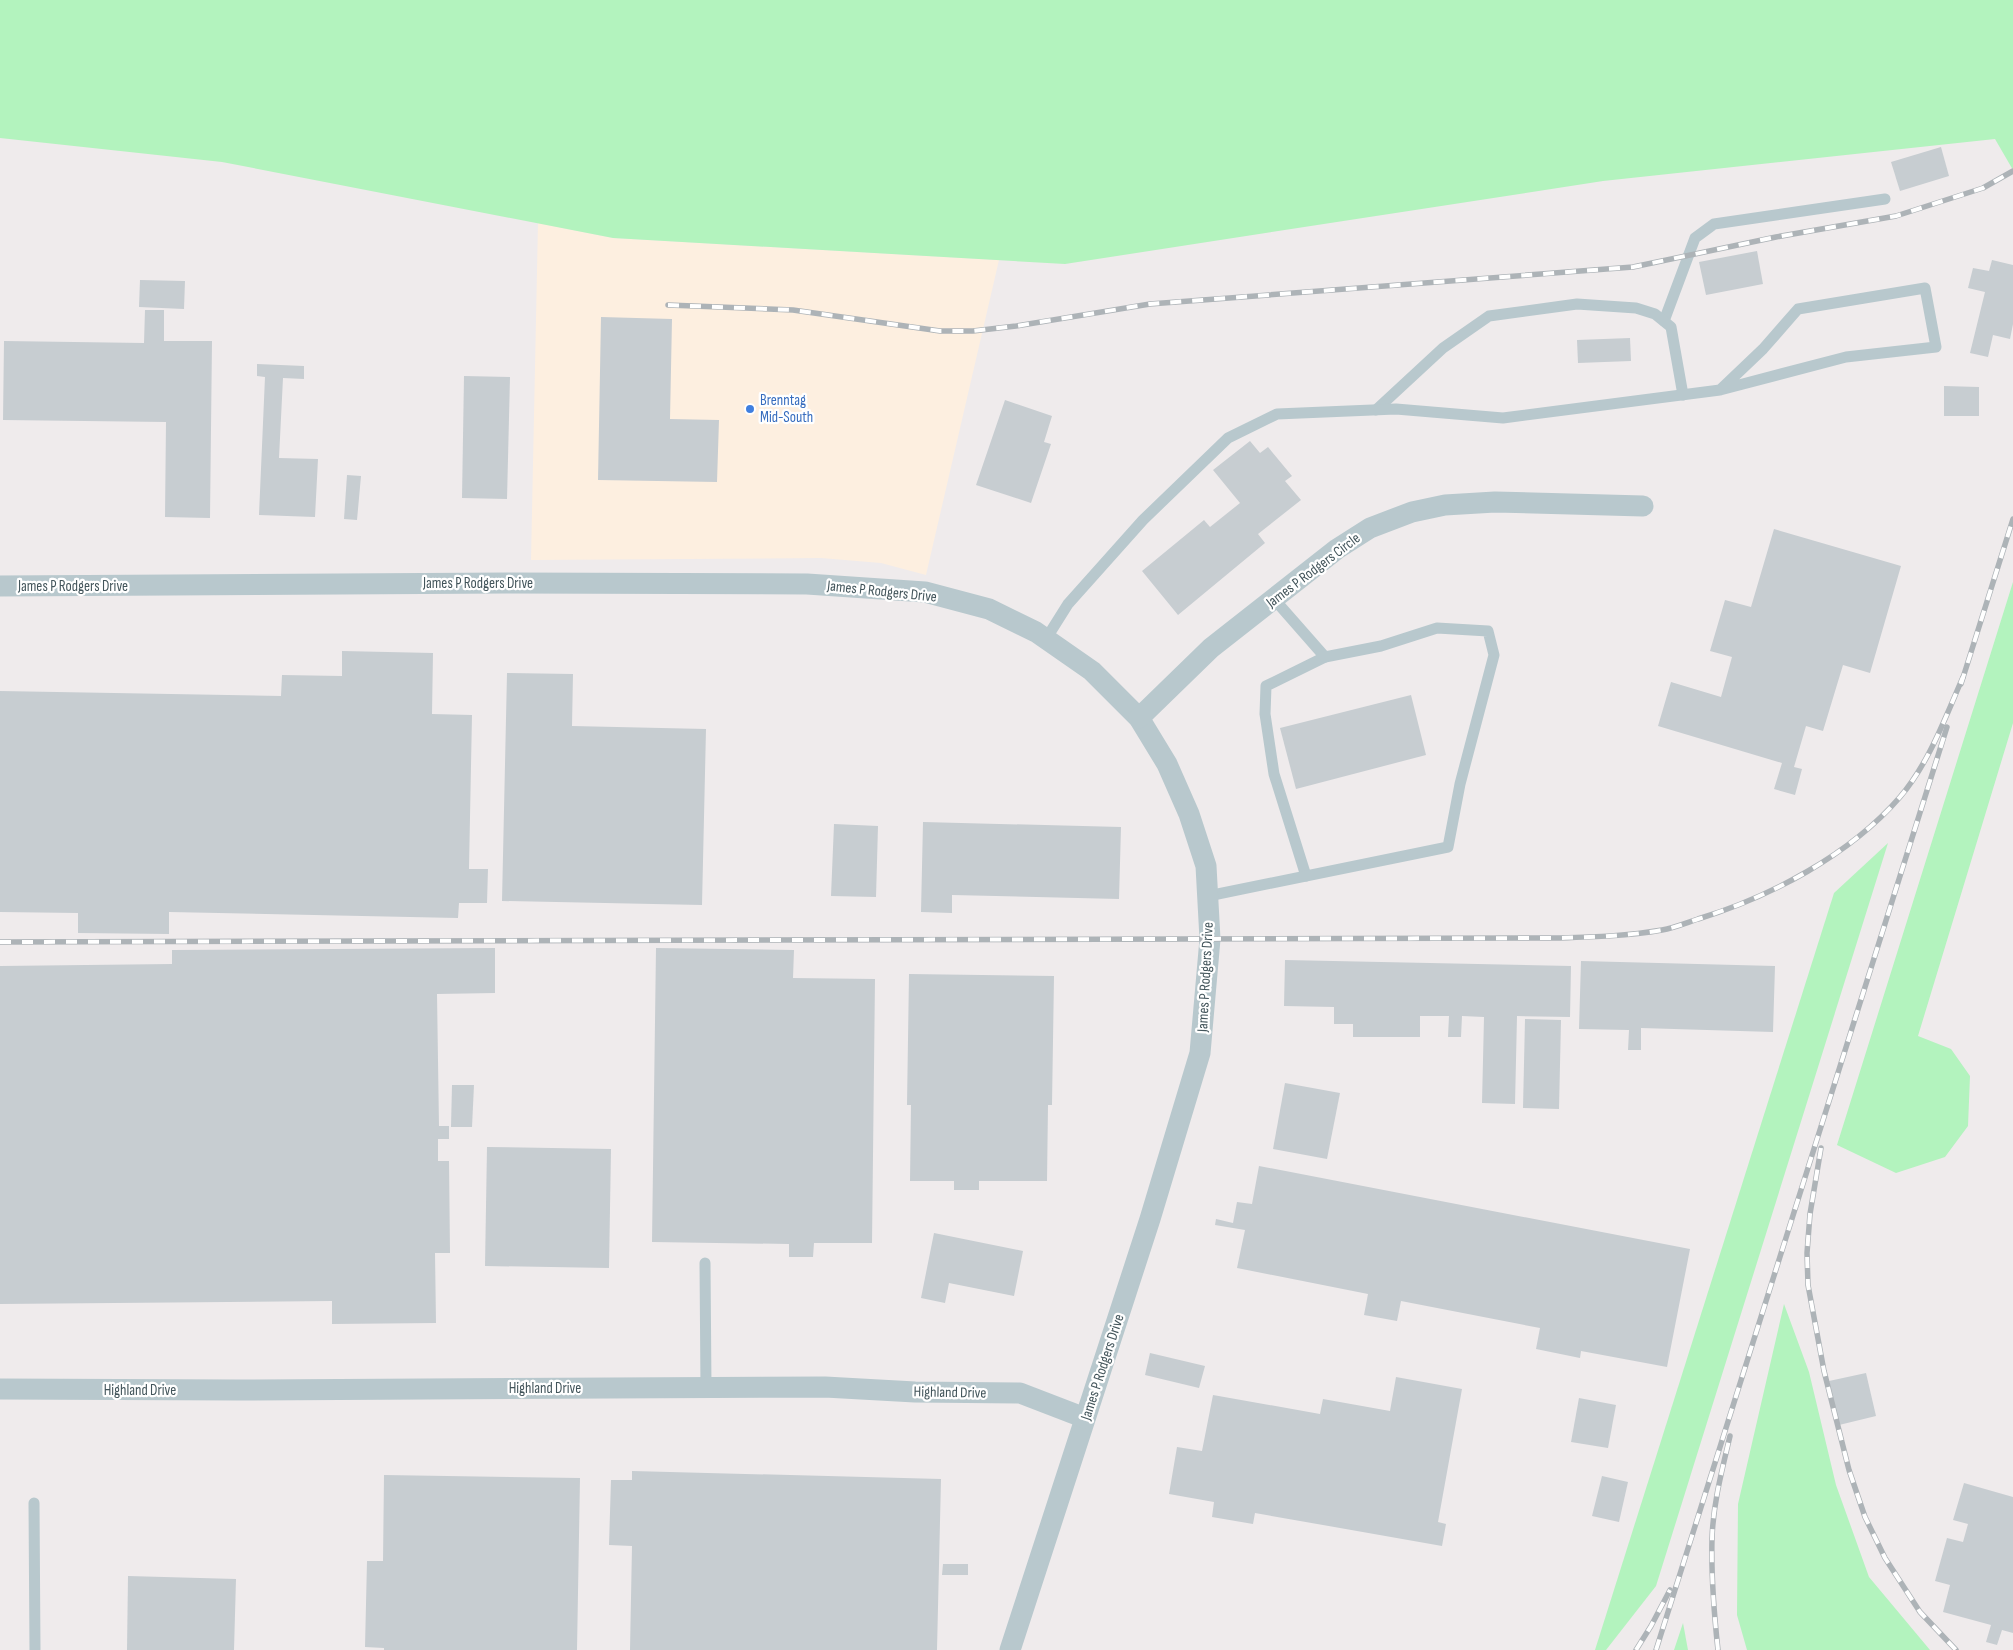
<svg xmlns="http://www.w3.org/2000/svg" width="2013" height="1650" font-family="'Sofia Sans Condensed',sans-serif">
<rect width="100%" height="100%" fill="#efebec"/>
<polygon fill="#fdefe0" points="538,223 613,238 999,260 926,575 881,563 821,558 531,560"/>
<g fill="#b3f3be">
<polygon points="0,0 2013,0 2013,170 1995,139 1603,181 1065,264 613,238 222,162 0,138"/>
<polygon points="2013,582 2013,723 1918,1036 1951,1049 1970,1076 1968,1126 1945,1157 1896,1173 1837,1145"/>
<polygon points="1888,843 1656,1586 1606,1650 1595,1650 1834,893"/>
<polygon points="1784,1304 1809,1372 1836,1485 1869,1577 1930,1650 1747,1650 1737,1615 1738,1504"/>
<polygon points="1683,1623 1688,1650 1674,1650"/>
</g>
<g fill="#c7cdd1">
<polygon points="1941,147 1949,176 1900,191 1891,162"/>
<polygon points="1757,251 1763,284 1706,295 1699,262"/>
<polygon points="1992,260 2013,265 2013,324 2010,339 1993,335 1988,357 1970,353 1985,292 1968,288 1973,268 1989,271"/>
<polygon points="140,280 185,281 184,309 139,307"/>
<polygon points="145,310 164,310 164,341 212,341 210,518 165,517 166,422 3,420 4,341 144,343"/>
<polygon points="601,317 672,319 670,419 719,420 717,482 598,480"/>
<polygon points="1630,338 1631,361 1578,363 1577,340"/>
<polygon points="257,364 304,366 304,379 283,378 279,458 318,459 315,517 259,515 265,377 257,376"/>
<polygon points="464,376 510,377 507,499 462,498"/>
<polygon points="1944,386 1979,387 1979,416 1944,416"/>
<polygon points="1005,400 1052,416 1044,442 1051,444 1031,503 976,485"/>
<polygon points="1250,441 1260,453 1268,447 1292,476 1285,481 1301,500 1258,534 1265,543 1178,615 1142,571 1204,520 1210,527 1240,503 1213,470"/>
<polygon points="347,475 361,476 357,520 344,519"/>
<polygon points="1774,529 1901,566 1870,673 1843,665 1823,731 1806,726 1794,767 1802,769 1795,795 1774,789 1782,763 1658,726 1671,682 1721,697 1732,657 1710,651 1725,600 1751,607"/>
<polygon points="342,651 433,653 432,714 472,715 469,869 488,869 487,903 459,903 458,918 169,912 169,934 78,933 78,913 0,912 0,691 281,696 282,675 342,676"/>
<polygon points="507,673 573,674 572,726 706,729 702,905 502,901"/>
<polygon points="1411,695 1426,755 1296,789 1280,728"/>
<polygon points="923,822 1121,827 1119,899 952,895 952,913 921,912"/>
<polygon points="834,824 878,826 876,897 831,896"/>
<polygon points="495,948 495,993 437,994 439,1126 449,1126 449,1139 438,1139 438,1161 449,1161 450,1253 435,1253 436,1323 332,1324 332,1301 0,1304 0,966 172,964 172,950"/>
<polygon points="656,948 794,950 793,978 875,979 872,1243 814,1243 813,1257 789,1257 789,1244 652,1242"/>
<polygon points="1285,960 1571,966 1570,1017 1517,1016 1515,1104 1482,1103 1484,1017 1462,1016 1461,1037 1448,1037 1449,1016 1420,1016 1420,1037 1353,1037 1353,1024 1334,1024 1334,1007 1284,1006"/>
<polygon points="1581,961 1775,966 1773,1032 1641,1028 1641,1050 1628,1050 1629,1030 1579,1029"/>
<polygon points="909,974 1054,976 1052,1105 1048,1105 1047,1181 979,1181 979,1190 954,1190 954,1181 910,1181 911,1105 907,1105"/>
<polygon points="1525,1019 1561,1020 1559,1109 1523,1108"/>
<polygon points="1285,1083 1340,1093 1327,1159 1273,1149"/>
<polygon points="452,1085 474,1085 472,1127 451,1127"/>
<polygon points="487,1147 611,1149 609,1268 485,1266"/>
<polygon points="1259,1166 1690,1249 1667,1367 1581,1351 1580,1358 1536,1349 1540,1328 1401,1301 1397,1321 1364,1315 1368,1294 1237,1268 1245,1230 1215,1225 1216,1219 1233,1223 1237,1202 1252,1204"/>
<polygon points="934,1233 1023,1251 1014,1296 949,1283 945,1303 921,1298"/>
<polygon points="1150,1353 1205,1366 1199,1388 1145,1375"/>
<polygon points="1866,1373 1876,1416 1839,1425 1829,1381"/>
<polygon points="1396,1377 1462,1389 1438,1522 1446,1524 1442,1546 1255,1513 1253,1524 1212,1517 1214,1502 1169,1494 1177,1447 1202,1451 1213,1395 1320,1414 1323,1399 1390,1411"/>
<polygon points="1579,1398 1616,1405 1608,1448 1571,1442"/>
<polygon points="632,1471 941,1479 937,1650 630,1650 632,1546 609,1545 611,1480 632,1480"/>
<polygon points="384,1475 580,1478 577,1650 384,1650 384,1648 365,1647 367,1561 383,1561"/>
<polygon points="1602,1476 1628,1482 1619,1522 1592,1516"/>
<polygon points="1964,1483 2013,1497 2013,1633 2002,1630 1997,1645 1986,1642 1991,1625 1943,1612 1950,1585 1935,1581 1947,1538 1963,1542 1968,1524 1953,1520"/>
<polygon points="943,1564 968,1564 968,1575 942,1575"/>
<polygon points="128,1576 236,1579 234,1650 127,1650"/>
</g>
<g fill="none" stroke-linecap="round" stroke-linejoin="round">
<g stroke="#b8c8cd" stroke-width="11">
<polyline points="1664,321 1695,238 1714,224 1885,199"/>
<polyline points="1376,410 1443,348 1489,316 1577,304 1636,308 1655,314 1671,327 1683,395"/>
<polyline points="1046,639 1068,604 1143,520 1228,438 1277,414 1396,409 1503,418 1720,390 1846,357 1936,347 1925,288 1798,309 1763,349 1720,390"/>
<polyline points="1306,876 1274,774 1265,714 1266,686 1325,657"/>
<polyline points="1208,896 1448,847 1460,784 1494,655 1488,631 1437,628 1381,646 1325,657 1274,599"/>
<polyline points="705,1263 706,1387"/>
<polyline points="34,1503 35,1650"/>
</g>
<g stroke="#b8c8cd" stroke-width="21">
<polyline points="0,586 507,583 807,584 925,592 989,609 1036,632 1092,671 1139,718 1167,764 1189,814 1206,866 1210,939 1200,1053 1150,1219 1010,1650"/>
<polyline points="1139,718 1211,648 1337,549 1370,528 1412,512 1445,505 1495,502 1643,506"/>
<polyline points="0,1389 237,1390 825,1387 915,1392 1020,1393 1085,1418"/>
</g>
<g stroke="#adb3b7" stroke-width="5.5">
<g id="rail">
<polyline points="668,305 793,310 940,331 973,331 1016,326 1150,304 1633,267 1776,237 1896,216 1983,188 2013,171"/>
<polyline points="1961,684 2013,519"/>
<path d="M0 942 1560 938C1594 937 1628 936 1662 930 1674 928 1686 923 1698 919 1770 897 1850 855 1900 797 1929 763 1945 718 1963 677"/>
<polyline points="1821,1148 1810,1214 1807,1253 1808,1285 1824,1371 1849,1470 1865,1517 1885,1558 1920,1612 1956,1650"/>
<polyline points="1636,1650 1651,1626 1670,1590"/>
<polyline points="1656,1650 1947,727"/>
<path d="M1718 1650C1714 1613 1711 1576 1712 1539 1713 1504 1722 1470 1730 1436"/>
</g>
</g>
<use href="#rail" stroke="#fff" stroke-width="4" stroke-dasharray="11" stroke-linecap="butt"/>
</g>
<circle fill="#3f7fe0" stroke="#fff" stroke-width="2" cx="750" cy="409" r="5"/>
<g text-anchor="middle" stroke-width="4.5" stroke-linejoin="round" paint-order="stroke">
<g font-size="15" fill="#366cbe" stroke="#fff" text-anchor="start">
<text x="760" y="405">Brenntag<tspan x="760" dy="17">Mid-South</tspan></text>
</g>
<g font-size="15" fill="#42545a" stroke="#fff">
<text transform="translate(1313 570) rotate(-37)" y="5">James P Rodgers Circle</text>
<text x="478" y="588">James P Rodgers Drive</text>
<text x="73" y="591">James P Rodgers Drive</text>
<text transform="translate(882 591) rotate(6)" y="5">James P Rodgers Drive</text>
<text transform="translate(1205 977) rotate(-87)" y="5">James P Rodgers Drive</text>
<text transform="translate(1102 1367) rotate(-72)" y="5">James P Rodgers Drive</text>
<text x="545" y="1393">Highland Drive</text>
<text x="140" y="1395">Highland Drive</text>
<text transform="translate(950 1392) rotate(1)" y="5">Highland Drive</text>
</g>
</g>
</svg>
